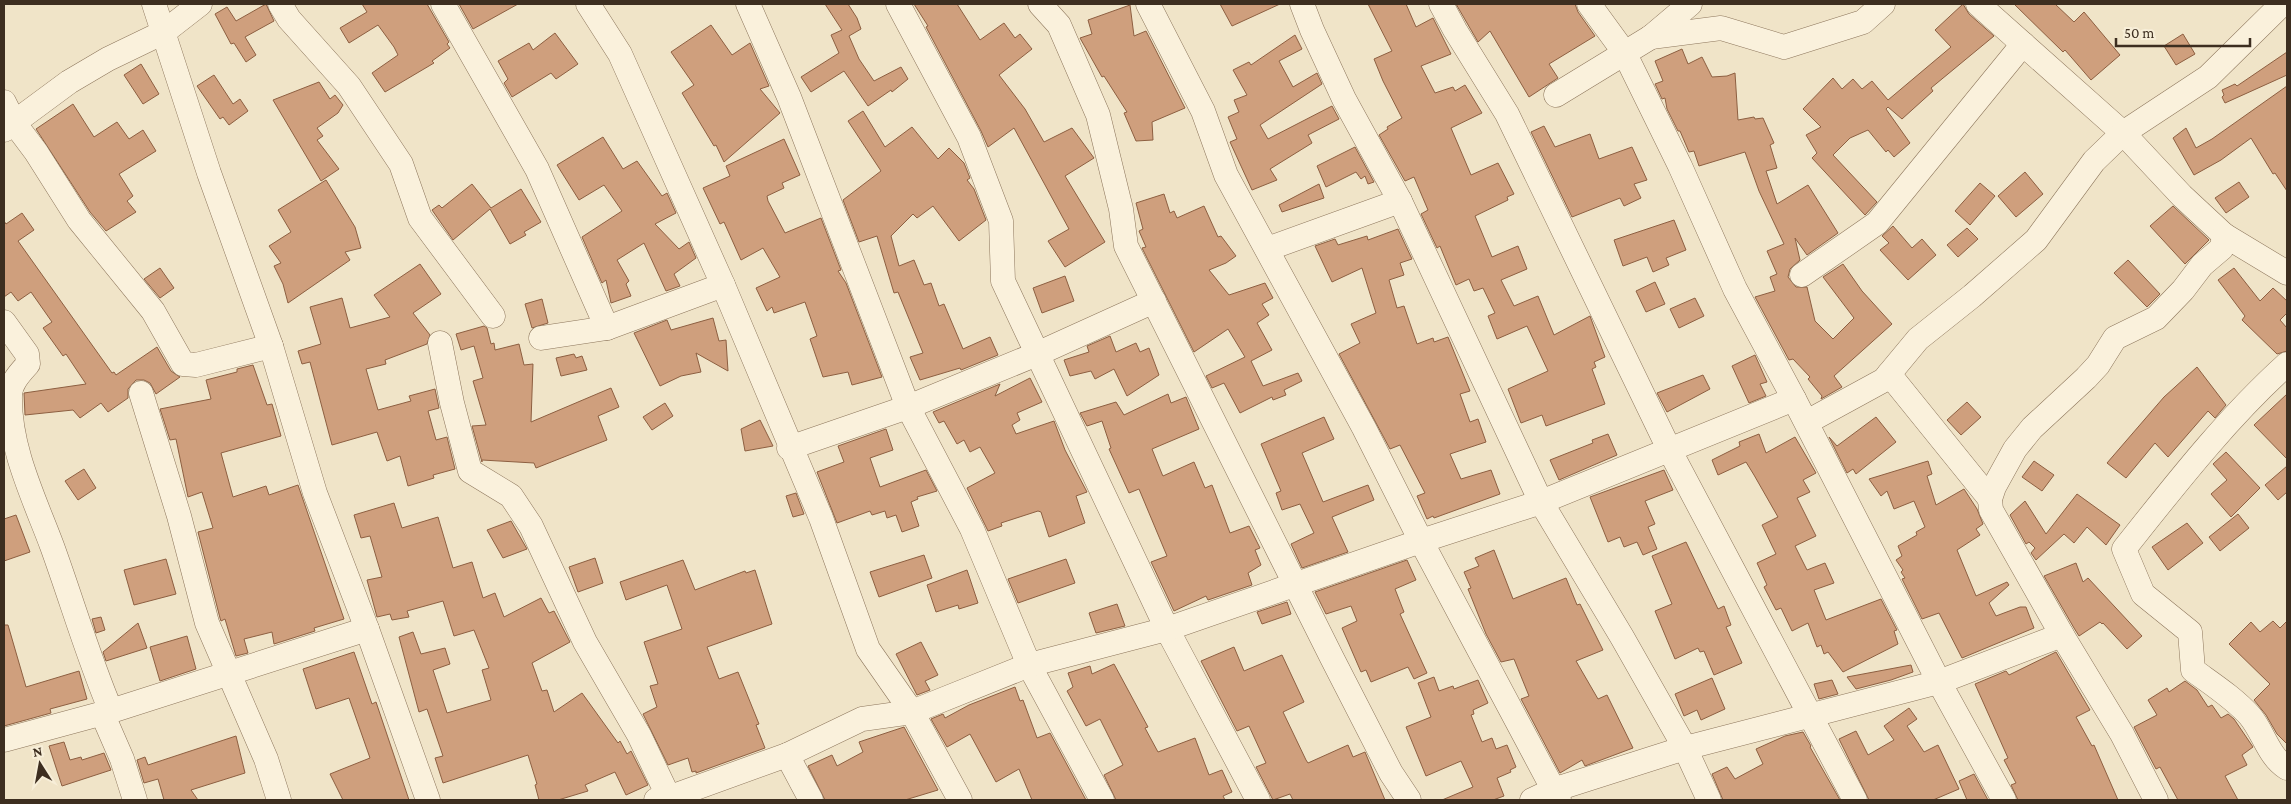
<svg xmlns="http://www.w3.org/2000/svg" width="2291" height="804" font-family="'Crimson Pro',serif">
<rect width="100%" height="100%" fill="#f0e4c8"/>
<g fill="#cf9f7d" stroke="#8d5f41">
<polygon points="266,4 274,21 245,37 256,55 246,62 234,43 231,44 215,14 227,7 236,21"/>
<polygon points="362,4 427,4 449,42 447,44 450,48 432,61 434,63 385,92 372,73 398,55 394,47 378,25 349,43 340,28 367,12"/>
<polygon points="459,4 518,4 473,29"/>
<polygon points="825,4 848,4 857,18 861,29 849,36 859,59 874,81 901,67 908,79 892,92 891,90 868,106 844,71 811,92 801,77 839,53 831,35 842,30"/>
<polygon points="914,4 957,4 980,40 1004,23 1015,38 1020,34 1032,49 999,75 1025,109 1044,142 1072,128 1094,158 1065,176 1105,242 1065,267 1048,241 1069,229 1014,128 988,147 981,131 926,27 928,26"/>
<polygon points="1220,4 1280,4 1232,26"/>
<polygon points="1368,4 1406,4 1416,27 1433,18 1451,54 1421,66 1435,93 1453,87 1455,91 1465,85 1482,113 1451,128 1471,175 1498,163 1514,194 1507,197 1508,200 1475,216 1492,257 1518,246 1527,269 1501,280 1514,306 1538,296 1554,335 1590,316 1605,357 1594,362 1596,367 1592,369 1605,404 1546,426 1542,415 1521,423 1508,389 1548,371 1527,326 1497,339 1488,316 1495,313 1483,288 1474,291 1469,279 1456,285 1440,246 1437,248 1421,214 1428,210 1414,177 1405,181 1379,135 1388,129 1387,127 1402,118 1383,81 1374,59 1392,51"/>
<polygon points="1456,4 1575,4 1578,12 1595,36 1549,64 1558,78 1529,97 1490,31 1478,42"/>
<polygon points="1963,4 1969,14 1994,36 1931,88 1933,91 1902,119 1888,107 1886,109 1910,143 1894,157 1888,150 1886,152 1868,130 1850,138 1833,155 1877,202 1865,215 1812,158 1817,153 1806,135 1821,127 1803,109 1833,78 1842,89 1853,79 1862,89 1872,81 1888,100 1951,47 1935,30"/>
<polygon points="2014,4 2055,4 2074,22 2084,12 2120,55 2091,80 2065,50 2063,52"/>
<polygon points="1130,5 1134,36 1146,31 1185,108 1152,122 1153,140 1136,141 1124,113 1127,112 1104,76 1102,77 1080,38 1092,34 1088,20"/>
<polygon points="711,25 732,55 750,43 769,86 760,89 780,113 724,162 716,145 714,146 682,93 694,85 671,52"/>
<polygon points="555,33 578,64 556,79 551,73 512,97 504,83 508,79 498,61 529,43 533,50"/>
<polygon points="2183,34 2195,54 2176,65 2164,46"/>
<polygon points="1295,35 1302,49 1279,61 1293,87 1317,73 1322,84 1260,125 1268,139 1332,106 1339,119 1308,135 1312,143 1270,169 1277,180 1252,190 1230,142 1237,139 1228,117 1239,112 1234,100 1247,95 1233,70 1249,62 1251,65"/>
<polygon points="1682,49 1688,64 1702,57 1712,77 1727,76 1735,73 1738,120 1754,117 1755,119 1763,118 1774,143 1770,145 1777,168 1766,171 1777,204 1808,185 1838,233 1807,255 1795,238 1800,260 1790,269 1788,277 1796,287 1807,287 1815,321 1833,339 1854,318 1823,277 1843,264 1862,291 1892,324 1834,376 1842,387 1821,399 1822,396 1808,379 1810,377 1793,359 1789,360 1755,297 1775,291 1770,277 1777,274 1767,251 1784,244 1759,191 1745,152 1699,166 1694,151 1689,152 1680,131 1678,131 1667,109 1665,98 1662,99 1656,86 1655,84 1663,81 1655,61"/>
<polygon points="2287,52 2287,75 2225,103 2222,97 2224,95 2222,90 2235,84 2237,86"/>
<polygon points="141,64 159,94 143,104 124,75"/>
<polygon points="214,75 233,104 240,99 248,111 229,125 223,117 220,119 197,86"/>
<polygon points="319,82 330,99 335,95 343,105 338,113 317,128 323,136 317,140 339,169 321,181 273,100"/>
<polygon points="2287,86 2287,191 2275,173 2273,174 2251,138 2221,160 2194,175 2173,138 2186,128 2196,148 2212,139"/>
<polygon points="73,104 94,137 117,122 129,139 143,130 156,151 119,174 133,196 127,201 136,212 106,231 90,212 36,129"/>
<polygon points="863,111 885,147 912,127 938,159 949,148 964,163 970,178 967,180 974,189 986,220 959,241 933,206 917,218 913,214 891,236 899,266 914,260 924,285 931,283 939,306 944,304 963,349 990,337 998,355 961,370 960,368 920,380 910,357 923,353 898,292 894,293 877,236 859,242 843,200 881,171 848,121"/>
<polygon points="1544,126 1555,147 1590,134 1599,159 1632,147 1647,180 1634,184 1641,198 1624,206 1620,198 1572,217 1531,132"/>
<polygon points="603,137 623,169 637,161 662,196 667,193 676,213 655,224 679,249 689,242 696,258 674,274 680,286 666,291 644,243 617,260 629,281 626,284 631,296 611,303 606,280 602,283 601,281 582,237 622,211 604,185 579,200 557,165"/>
<polygon points="784,139 800,175 782,183 784,188 767,196 768,201 785,233 821,218 841,270 838,271 846,283 882,377 852,385 848,372 823,377 810,339 817,336 805,302 774,313 772,307 767,311 756,288 780,277 763,248 741,260 724,222 720,224 703,188 730,176 726,166"/>
<polygon points="1355,147 1374,182 1368,184 1365,176 1361,179 1356,172 1326,187 1317,166"/>
<polygon points="2025,172 2043,194 2016,217 1998,196"/>
<polygon points="326,180 355,227 361,248 345,252 350,260 288,303 283,284 274,266 281,263 269,246 291,232 278,210"/>
<polygon points="2239,182 2249,197 2226,213 2215,198"/>
<polygon points="1980,183 1995,196 1970,225 1955,211"/>
<polygon points="472,184 491,208 521,189 541,222 524,232 526,235 510,244 490,209 453,240 432,210 439,205 442,208"/>
<polygon points="1319,184 1324,198 1282,212 1279,205"/>
<polygon points="1164,194 1170,213 1174,211 1177,218 1204,206 1218,237 1221,236 1236,256 1226,263 1209,270 1229,295 1265,283 1273,298 1262,304 1269,315 1257,323 1272,350 1251,361 1263,386 1298,373 1302,381 1284,390 1286,395 1273,400 1272,397 1240,413 1224,383 1212,388 1206,376 1245,357 1228,329 1194,352 1142,248 1146,247 1139,231 1143,229 1136,203"/>
<polygon points="2173,206 2209,240 2185,264 2150,226"/>
<polygon points="22,213 34,230 18,241 112,373 114,372 116,375 157,347 171,371 180,377 156,394 150,383 144,380 136,380 128,389 128,398 108,412 101,403 80,418 73,410 25,415 24,393 86,384 66,354 63,356 43,328 52,322 31,292 18,301 11,292 4,297 4,221 6,224"/>
<polygon points="1674,220 1686,250 1666,258 1669,265 1653,272 1647,257 1623,266 1614,240"/>
<polygon points="1893,226 1912,248 1922,239 1936,255 1908,280 1880,250 1889,243 1882,236"/>
<polygon points="1967,228 1978,239 1958,257 1947,245"/>
<polygon points="1398,229 1412,259 1400,263 1404,275 1389,280 1397,308 1404,306 1417,344 1433,338 1434,342 1448,337 1470,391 1460,394 1470,422 1478,419 1486,442 1450,454 1461,479 1491,470 1500,494 1434,518 1433,516 1427,519 1417,496 1425,493 1400,445 1390,449 1339,354 1360,343 1351,324 1376,313 1362,268 1332,282 1315,246 1335,239 1338,245 1367,236 1368,240"/>
<polygon points="2128,260 2160,294 2147,307 2114,273"/>
<polygon points="420,264 441,294 413,313 430,335 427,344 385,360 386,364 366,369 378,410 411,401 409,396 435,389 439,408 428,411 436,440 447,437 455,469 433,475 434,478 408,486 400,456 387,461 377,432 332,445 310,362 302,364 298,351 321,344 310,307 342,298 350,328 390,317 374,295"/>
<polygon points="160,268 174,288 160,298 144,279"/>
<polygon points="2234,268 2260,301 2273,288 2287,301 2287,313 2280,320 2287,328 2287,351 2277,354 2242,320 2245,316 2218,280"/>
<polygon points="1065,276 1074,301 1042,313 1033,288"/>
<polygon points="1655,282 1665,304 1646,312 1636,291"/>
<polygon points="1695,298 1704,316 1679,328 1670,309"/>
<polygon points="542,299 548,323 532,328 525,304"/>
<polygon points="713,318 719,341 726,340 728,371 696,353 701,372 681,376 660,386 634,333 667,320 671,330"/>
<polygon points="484,326 487,328 491,344 494,343 495,350 519,344 524,365 533,364 531,422 611,388 619,407 598,416 607,440 536,468 534,463 482,460 482,462 472,426 486,425 473,381 483,378 474,346 461,350 456,334"/>
<polygon points="1110,336 1116,352 1136,343 1140,352 1149,348 1159,375 1127,396 1114,369 1095,379 1091,371 1070,376 1064,360 1089,352 1087,346"/>
<polygon points="574,354 576,358 582,356 587,370 561,376 556,358"/>
<polygon points="1755,355 1767,382 1760,384 1766,396 1749,403 1732,366"/>
<polygon points="253,365 267,405 272,404 281,436 221,453 233,497 266,486 269,495 298,485 344,619 314,628 315,631 274,644 272,632 244,639 248,653 236,656 225,619 221,621 220,618 198,532 213,528 202,492 188,497 176,439 170,440 160,409 211,399 206,380 237,372 237,369"/>
<polygon points="2197,367 2226,405 2215,418 2208,411 2168,457 2155,443 2126,478 2107,463 2164,397"/>
<polygon points="1703,375 1710,389 1667,412 1657,393"/>
<polygon points="1030,378 1042,402 1017,413 1020,420 1012,425 1016,434 1054,421 1065,450 1087,492 1076,496 1085,523 1049,537 1041,512 1038,511 1001,523 1002,526 988,531 967,488 995,473 980,447 970,452 964,440 957,444 944,421 939,423 933,412 1000,384 995,396"/>
<polygon points="1168,394 1171,403 1186,397 1199,429 1152,449 1162,474 1163,476 1194,462 1205,488 1212,485 1230,533 1249,526 1260,548 1255,550 1261,565 1248,573 1252,585 1208,600 1206,596 1174,611 1152,564 1151,562 1167,556 1139,489 1129,493 1109,449 1111,448 1102,421 1087,426 1080,413 1116,402 1124,415"/>
<polygon points="2287,394 2287,459 2254,425"/>
<polygon points="1967,402 1981,417 1961,435 1947,420"/>
<polygon points="665,403 673,416 652,430 643,417"/>
<polygon points="1324,417 1334,439 1302,453 1323,502 1368,485 1374,500 1332,517 1348,552 1302,568 1291,544 1314,533 1300,504 1282,510 1276,493 1281,491 1261,444"/>
<polygon points="1876,417 1896,442 1856,474 1853,469 1847,473 1829,437 1837,446"/>
<polygon points="760,420 773,446 745,451 741,429"/>
<polygon points="886,429 893,450 870,458 880,487 926,470 937,491 917,497 918,499 911,502 919,526 902,532 896,515 887,518 885,511 872,515 870,511 837,523 817,472 844,462 838,446"/>
<polygon points="1608,434 1617,455 1559,480 1550,460 1593,443 1592,440"/>
<polygon points="1759,434 1766,453 1795,437 1816,473 1803,480 1810,492 1797,498 1816,536 1795,546 1807,570 1825,563 1834,583 1814,590 1826,620 1881,599 1897,630 1894,631 1898,644 1843,672 1828,652 1824,654 1821,645 1817,647 1808,623 1792,631 1781,608 1776,610 1764,587 1767,585 1757,563 1776,554 1762,525 1778,517 1754,475 1746,462 1718,475 1712,460 1740,446 1739,442"/>
<polygon points="2226,452 2260,488 2231,517 2211,494 2227,480 2213,464"/>
<polygon points="1928,461 1932,474 1927,476 1936,505 1964,489 1977,509 1983,524 1976,529 1980,535 1957,550 1976,596 2007,582 2009,585 1989,603 1996,616 2020,607 2026,607 2034,628 1962,658 1939,613 1922,619 1902,579 1905,578 1901,572 1903,570 1896,560 1902,556 1898,546 1917,535 1916,532 1925,527 1914,501 1894,509 1887,491 1881,496 1869,479"/>
<polygon points="2034,461 2054,475 2042,491 2022,477"/>
<polygon points="2287,466 2287,492 2278,500 2265,485"/>
<polygon points="84,469 96,488 78,500 65,481"/>
<polygon points="1664,470 1673,490 1645,501 1655,524 1648,527 1657,549 1643,555 1637,542 1624,547 1620,537 1608,542 1590,497"/>
<polygon points="796,493 804,514 793,517 786,496"/>
<polygon points="2077,494 2120,525 2106,545 2087,527 2074,543 2064,534 2036,560 2031,553 2035,548 2029,542 2026,544 2010,515 2025,501 2046,534"/>
<polygon points="394,503 402,528 438,517 453,568 472,562 483,598 495,593 504,617 541,598 549,613 554,611 570,642 532,663 542,691 547,690 554,712 582,693 618,743 620,741 627,754 631,751 648,785 626,795 615,772 585,785 588,791 558,800 539,800 535,785 537,784 528,755 443,783 435,758 443,756 427,709 419,712 399,637 413,632 421,654 445,648 450,664 433,670 447,713 491,700 482,670 489,668 474,630 454,636 443,601 407,611 409,617 392,620 390,614 377,617 367,580 382,577 370,536 361,538 354,515"/>
<polygon points="2238,514 2249,528 2220,551 2209,537"/>
<polygon points="16,515 30,552 4,561 4,519"/>
<polygon points="511,521 527,549 503,558 487,530"/>
<polygon points="2187,523 2203,543 2168,570 2152,547"/>
<polygon points="1686,542 1718,609 1724,606 1731,625 1726,627 1742,663 1714,675 1704,651 1700,652 1698,648 1675,659 1655,611 1672,604 1652,556"/>
<polygon points="1494,550 1513,599 1566,578 1577,605 1580,604 1603,650 1576,661 1598,699 1607,695 1633,748 1585,766 1582,760 1560,773 1521,699 1529,696 1514,659 1501,662 1486,634 1468,589 1471,588 1464,572 1479,566 1475,558"/>
<polygon points="924,555 932,578 879,597 870,572"/>
<polygon points="595,558 603,583 578,592 569,567"/>
<polygon points="166,559 176,594 134,605 124,570"/>
<polygon points="1066,559 1075,583 1018,603 1008,579"/>
<polygon points="683,560 695,590 745,571 746,573 755,570 772,624 707,647 719,679 738,672 759,724 756,725 765,748 696,773 696,771 692,772 688,758 668,765 643,714 657,707 650,686 658,684 644,642 682,629 667,585 626,600 620,582"/>
<polygon points="1407,560 1416,580 1395,589 1404,612 1400,614 1427,673 1414,679 1408,667 1371,682 1366,670 1361,672 1342,628 1357,621 1351,606 1326,614 1315,592"/>
<polygon points="2076,563 2083,582 2088,578 2142,636 2127,649 2103,623 2102,624 2100,622 2079,636 2074,628 2044,576"/>
<polygon points="967,570 978,603 959,609 958,605 936,612 927,585"/>
<polygon points="1287,602 1291,614 1262,624 1257,612"/>
<polygon points="1117,604 1125,626 1096,633 1089,613"/>
<polygon points="101,617 105,630 96,633 92,619"/>
<polygon points="2273,621 2280,628 2287,621 2287,744 2277,734 2266,715 2254,700 2270,684 2229,644 2251,622 2260,632"/>
<polygon points="138,623 147,648 106,661 103,652"/>
<polygon points="4,625 8,625 26,687 79,671 87,699 50,709 51,713 4,726"/>
<polygon points="187,636 196,669 160,681 150,647"/>
<polygon points="921,642 938,675 925,681 930,690 917,695 896,654"/>
<polygon points="1234,647 1244,671 1282,655 1304,702 1283,712 1306,760 1308,763 1348,745 1353,757 1365,752 1385,800 1293,800 1290,794 1273,800 1256,767 1266,763 1249,726 1237,731 1201,661"/>
<polygon points="354,652 372,704 376,702 409,800 343,800 330,774 370,758 349,698 316,709 303,669"/>
<polygon points="2056,652 2090,710 2076,717 2092,746 2094,745 2118,800 2018,800 2011,785 2016,783 2004,760 2008,758 1975,684 2006,671 2009,675"/>
<polygon points="1114,664 1148,727 1145,728 1158,752 1195,738 1209,775 1222,770 1232,792 1223,796 1225,800 1116,800 1104,775 1123,765 1100,719 1086,726 1067,691 1073,687 1068,673 1090,666 1092,674"/>
<polygon points="1911,665 1913,672 1891,680 1856,689 1847,677"/>
<polygon points="1434,677 1439,691 1453,686 1454,689 1478,680 1488,703 1473,710 1474,714 1471,715 1482,742 1492,738 1496,749 1507,745 1516,767 1510,770 1511,772 1497,778 1504,796 1493,800 1442,800 1473,787 1461,761 1426,776 1406,727 1431,717 1418,683"/>
<polygon points="1712,678 1725,709 1701,720 1697,710 1684,716 1675,694"/>
<polygon points="1832,680 1838,694 1819,699 1814,684"/>
<polygon points="2185,681 2197,690 2208,707 2212,705 2221,718 2228,714 2234,719 2253,747 2242,755 2247,765 2225,776 2238,800 2178,800 2160,767 2156,769 2134,727 2157,715 2148,700 2167,688 2169,692"/>
<polygon points="1015,687 1020,701 1023,700 1037,738 1050,733 1086,800 1032,800 1019,769 996,782 970,734 947,747 931,719 943,714 945,718 969,705"/>
<polygon points="1909,708 1917,719 1907,726 1924,752 1938,745 1959,789 1933,800 1869,800 1839,739 1856,731 1868,755 1894,740 1884,726"/>
<polygon points="904,727 938,790 905,800 825,800 808,766 832,755 837,766 863,752 859,742"/>
<polygon points="1803,732 1811,746 1810,747 1840,800 1723,800 1712,774 1727,767 1735,779 1763,764 1756,749 1785,736"/>
<polygon points="236,736 245,773 191,790 198,800 164,800 158,779 144,783 137,760 145,757 148,765"/>
<polygon points="64,742 70,760 81,757 82,760 104,753 111,770 62,786 49,746"/>
<polygon points="1974,774 1988,800 1967,800 1959,781"/>
</g>
<g fill="none" stroke-linecap="round" stroke-linejoin="round">
<g stroke="#8d765c" stroke-width="25">
<g id="minor">
<polyline points="154,4 209,173 271,346 315,493 367,629 428,800"/>
<polyline points="280,4 289,19 349,86 401,164 420,218 493,316"/>
<polyline points="443,4 537,169 607,328"/>
<polyline points="588,4 620,54 723,285 821,518 868,649 912,712 960,800"/>
<polyline points="748,4 789,97 908,407 972,529 1029,665 1102,800"/>
<polyline points="898,4 969,137 1001,221 1003,281 1167,629 1258,800"/>
<polyline points="1040,4 1059,25 1098,115 1121,209 1126,246 1332,658 1391,773 1409,800"/>
<polyline points="1148,4 1203,111 1226,175 1364,428 1421,541 1559,800"/>
<polyline points="1302,4 1312,30 1344,99 1400,201 1541,502 1622,637 1685,748 1709,800"/>
<polyline points="1441,4 1455,30 1507,114 1670,451 1855,800"/>
<polyline points="1589,4 1624,52 1680,166 1735,289 1794,399"/>
<polyline points="1978,4 2123,133 2182,196 2224,235"/>
<polyline points="1651,37 1721,28 1784,47 1863,22 1883,4"/>
<polyline points="1556,95 1651,37 1690,4"/>
<polyline points="4,102 15,124 36,152 79,220 153,311 183,364 196,365 271,346"/>
<polyline points="4,130 69,82 108,59 164,32 200,4"/>
<polyline points="1267,249 1400,201"/>
<polyline points="1802,275 1877,223 2023,44"/>
<path d="M4 322 27 354 28 364C20 373 10 383 10 396 9 448 34 498 52 546 72 601 88 657 111 711"/>
<polyline points="541,338 607,328 723,285"/>
<polyline points="440,343 452,403 470,471 511,496 531,526 585,642 639,735 670,800"/>
<path d="M2287 364C2226 419 2175 485 2124 549L2143 594 2190 632 2193 670C2212 684 2234 698 2250 716 2264 733 2268 756 2287 768"/>
<polyline points="1889,374 1990,499"/>
<polyline points="141,393 179,516 207,623 266,759 279,800"/>
<polyline points="1807,422 1884,380 1918,339 1972,296 2036,240 2094,161 2123,133 2208,77 2282,4"/>
<polyline points="789,448 908,407 1037,354 1154,301"/>
<polyline points="102,713 122,759 135,800"/>
<polyline points="4,740 111,711 367,629"/>
<polyline points="787,755 811,800"/>
<polyline points="656,800 668,798 787,755 862,719 912,712 1029,665 1167,629 1421,541 1541,502 1794,399 1939,682 2004,800"/>
<polyline points="1532,800 1553,790 1685,748 1939,682 2062,635"/>
<polyline points="2156,800 2122,734 2062,635 1991,510 1990,499 1994,487 2015,449 2032,428 2086,378 2098,365 2115,338 2156,318 2183,290 2202,265 2222,248 2224,235 2287,273"/>
</g>
</g>
<use href="#minor" stroke="#faf1dc" stroke-width="24"/>
</g>
<rect width="2291" height="804" fill="none" stroke="#3d2e20" stroke-width="10"/>
<g transform="translate(40 764) rotate(349)" stroke="#f7eed8" stroke-width="4" paint-order="stroke">
<path d="M0-4L9 19L0 12L-9 19Z" fill="#3d2e20"/>
<text y="-8" font-size="14" font-weight="bold" text-anchor="middle" fill="#3d2e20">N</text>
</g>
<path d="M2116 38v8h134v-8" fill="none" stroke="#3d2e20" stroke-width="2.5"/>
<text x="2124" y="38" font-size="15" fill="#3d2e20" stroke="#f7eed8" stroke-width="4" paint-order="stroke">50 m</text>
</svg>
